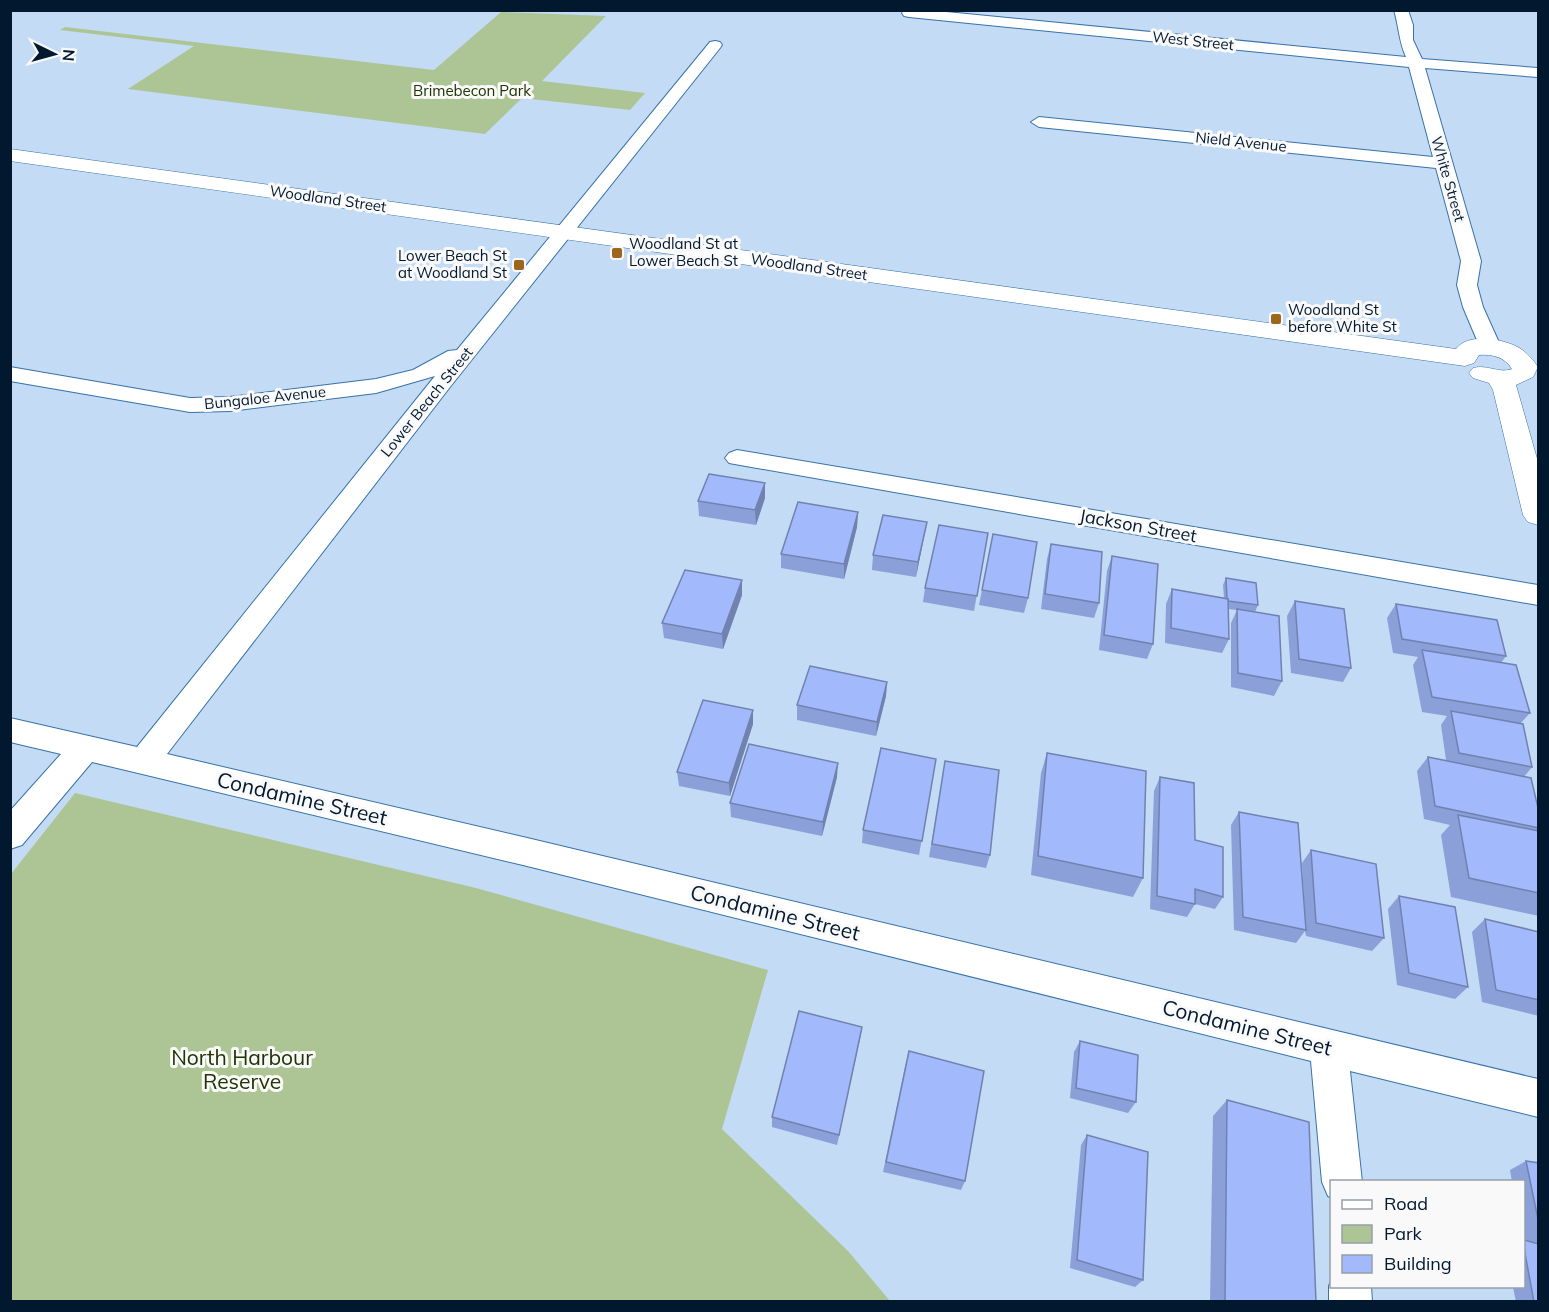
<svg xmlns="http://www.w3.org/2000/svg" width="1549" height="1312" font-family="Mulish,sans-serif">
<rect width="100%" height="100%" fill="#c3dbf4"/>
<g fill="#adc594">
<polygon points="501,12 606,16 542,81 645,93 630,110 522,98 485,134 128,89 194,46 60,30 65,27 434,70"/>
<polygon points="75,793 476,888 768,970 722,1129 848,1251 890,1301 11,1301 11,874"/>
</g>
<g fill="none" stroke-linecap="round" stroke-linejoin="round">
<g stroke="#3772a9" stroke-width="2">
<g id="minor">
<path d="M904 10H926L1406 57C1399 42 1399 27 1394 10H1408L1413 25V40L1422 59 1538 68V77L1425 68 1481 261 1477 285 1483 307 1501 347 1498 352 1490 353 1482 352 1463 307 1457 285 1461 261 1436 168 1039 127 1031 122 1039 117 1433 157 1409 67 909 17 904 16 902 13Z"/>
<polygon points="715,41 720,42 722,45 720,48 450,387 167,754 523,837 1538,1079 1538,1117 1350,1071 1362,1182 1332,1182 1332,1198 1328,1196 1322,1182 1311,1061 523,865 92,762 22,845 10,849 10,811 61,754 10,742 10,718 137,747 435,376 376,393 230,411 190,412 10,381 10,367 190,398 230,397 376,379 413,370 448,351 457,350 710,42"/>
<polygon points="737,450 1538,585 1538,605 729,463 725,458 729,453"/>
<polygon points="1332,1279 1332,1286 1371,1286 1372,1302 1329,1302 1329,1286"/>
</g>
</g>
<g stroke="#3772a9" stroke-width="1">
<path id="tertiary" d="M10 149 1456 349C1468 332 1506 339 1521 349 1528 354 1533 360 1538 367L1533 377 1516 385 1538 462V525L1528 522 1523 515 1493 390 1489 383 1473 378 1469 373 1473 368C1487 364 1499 374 1512 369 1505 357 1492 354 1479 355L1474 363 1465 366 10 161Z"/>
</g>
<use href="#minor" fill="#fff" fill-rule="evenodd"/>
<use href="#tertiary" fill="#fff" fill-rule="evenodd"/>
</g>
<g fill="#8ba0d8">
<polygon points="765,498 756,525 699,516 698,501"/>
<polygon points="858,512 857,527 844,579 781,568 781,554"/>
<polygon points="927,522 916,577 872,570 873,555"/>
<polygon points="988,533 974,611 923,602 925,588"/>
<polygon points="993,534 1028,598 1024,613 979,605"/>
<polygon points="1051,544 1099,603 1094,618 1041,609 1047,559"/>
<polygon points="1112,556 1153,644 1147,659 1099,650 1107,571"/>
<polygon points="1226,578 1258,605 1255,612 1282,681 1274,696 1231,687 1231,623 1237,610 1228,609 1229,639 1222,653 1165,643 1166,604 1172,589 1224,598 1223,585"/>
<polygon points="742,595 723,649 664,638 662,623"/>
<polygon points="1295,601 1351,668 1343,682 1291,673 1287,616"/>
<polygon points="1396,604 1506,656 1501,663 1530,713 1520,724 1532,767 1524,777 1539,812 1539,916 1451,897 1441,835 1450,825 1424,819 1417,771 1428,757 1446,760 1441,725 1447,716 1422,712 1413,665 1418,657 1393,653 1387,618"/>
<polygon points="887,682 886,696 876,736 797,720 797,705"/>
<polygon points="753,710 753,724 730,796 679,786 677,772"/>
<polygon points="1047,753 1143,878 1133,897 1031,875 1041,773"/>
<polygon points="936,759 919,855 862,843 863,830"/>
<polygon points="945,761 990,855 986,868 929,857"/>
<polygon points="837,777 822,836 731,817 730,803"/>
<polygon points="1160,777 1195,840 1223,897 1215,909 1195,904 1187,917 1150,909 1154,791"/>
<polygon points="1239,812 1305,916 1302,863 1311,850 1384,938 1372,951 1306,936 1305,931 1296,943 1234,930 1231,825"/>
<polygon points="1399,896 1468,987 1455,999 1397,985 1388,909"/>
<polygon points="1485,919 1539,932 1539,1016 1482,1002 1472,932"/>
<polygon points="862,1027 837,1145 772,1127 772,1117"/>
<polygon points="1080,1041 1136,1102 1128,1113 1070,1098 1074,1052"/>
<polygon points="906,1062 965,1181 961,1190 883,1172"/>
<polygon points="1227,1100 1316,1302 1210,1302 1213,1116"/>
<polygon points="1087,1135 1143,1280 1135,1287 1070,1268 1081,1145"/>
<polygon points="1526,1161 1539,1163 1539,1302 1516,1302 1513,1287 1524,1287 1524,1182 1512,1182 1510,1170"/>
</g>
<g fill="#7182b0">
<polygon points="765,483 765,498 756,525 755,510"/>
<polygon points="858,512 857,527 844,579 844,564"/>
<polygon points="927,522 916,577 918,562"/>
<polygon points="742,580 742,595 723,649 722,634"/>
<polygon points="887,682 886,696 876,736 877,722"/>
<polygon points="753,710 753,724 730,796 729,783"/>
<polygon points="838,763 837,777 822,836 823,822"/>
<polygon points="862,1027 860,1039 837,1145 839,1135"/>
</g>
<g fill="#a2bafb" stroke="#7182b0" stroke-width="1.5">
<polygon points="709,474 765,483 755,510 698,501"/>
<polygon points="798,502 858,512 844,564 781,554"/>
<polygon points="883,515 927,522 918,562 873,555"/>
<polygon points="939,525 988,533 977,596 925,588"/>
<polygon points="993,534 1037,542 1028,598 982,590"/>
<polygon points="1051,544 1102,552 1099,603 1045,594"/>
<polygon points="1112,556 1158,564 1153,644 1104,635"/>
<polygon points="685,570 742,580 722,634 662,623"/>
<polygon points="1226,578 1256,583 1258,605 1228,601 1228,599 1227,599"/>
<polygon points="1172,589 1228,599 1229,639 1171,628"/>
<polygon points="1295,601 1344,609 1351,668 1299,659"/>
<polygon points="1396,604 1497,620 1506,656 1402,639"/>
<polygon points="1237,609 1279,616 1282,681 1238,673"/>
<polygon points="1422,650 1516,665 1530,713 1432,697"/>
<polygon points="810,666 887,682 877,722 797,705"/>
<polygon points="703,700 753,710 729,783 677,772"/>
<polygon points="1451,711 1523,724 1532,767 1459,753"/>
<polygon points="749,744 838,763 823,822 730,803"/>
<polygon points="881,748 936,759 922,841 863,830"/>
<polygon points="1047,753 1146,771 1143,878 1038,856"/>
<polygon points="1428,757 1531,778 1539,812 1539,828 1435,806"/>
<polygon points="945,761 999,770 990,855 932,844"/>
<polygon points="1160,777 1194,783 1195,840 1223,847 1223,897 1195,889 1195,904 1157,896"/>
<polygon points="1239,812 1298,823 1306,930 1243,917"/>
<polygon points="1458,815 1539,831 1539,893 1469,878"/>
<polygon points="1311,850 1376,864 1384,938 1316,923"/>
<polygon points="1399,896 1455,907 1468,987 1409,973"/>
<polygon points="1485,919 1539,932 1539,1000 1496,990"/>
<polygon points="799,1011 862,1027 839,1135 772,1117"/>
<polygon points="1080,1041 1138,1055 1136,1102 1076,1088"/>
<polygon points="909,1051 984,1071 965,1181 886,1162"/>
<polygon points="1227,1100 1309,1122 1316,1302 1225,1302"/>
<polygon points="1087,1135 1148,1152 1143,1280 1077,1260"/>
<polygon points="1526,1161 1539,1163 1539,1224"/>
<polygon points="1524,1240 1539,1244 1539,1302 1534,1302 1524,1248"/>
</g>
<g fill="#9c661f" stroke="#f9f9f9" stroke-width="2">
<rect x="611" y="247" width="12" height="12" rx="3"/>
<rect x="513" y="259" width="12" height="12" rx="3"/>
<rect x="1270" y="313" width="12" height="12" rx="3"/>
</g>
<g text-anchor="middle" stroke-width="6" stroke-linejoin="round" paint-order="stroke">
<g font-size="15" fill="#01182f" stroke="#f9f9f9">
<text transform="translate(1193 41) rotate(6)" y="5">West Street</text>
<text transform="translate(1241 142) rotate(6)" y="5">Nield Avenue</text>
<text transform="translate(1448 179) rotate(74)" y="5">White Street</text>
<text transform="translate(328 199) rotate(8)" y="5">Woodland Street</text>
<text transform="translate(809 267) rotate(8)" y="5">Woodland Street</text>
<text transform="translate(265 398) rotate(-6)" y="5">Bungaloe Avenue</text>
<text transform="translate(427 402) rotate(-51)" y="5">Lower Beach Street</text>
</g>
<g font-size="15" fill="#203301" stroke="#f9f9f9">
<text x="472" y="96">Brimebecon Park</text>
</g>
<g font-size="15" fill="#01182f" stroke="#f9f9f9" text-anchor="start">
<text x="629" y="249">Woodland St at<tspan x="629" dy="17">Lower Beach St</tspan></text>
<text x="507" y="261" text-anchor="end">Lower Beach St<tspan x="507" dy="17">at Woodland St</tspan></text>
<text x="1288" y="315">Woodland St<tspan x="1288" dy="17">before White St</tspan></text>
</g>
<g font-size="18" fill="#01182f" stroke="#f9f9f9">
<text transform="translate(1138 526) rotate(10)" y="6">Jackson Street</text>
</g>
<g font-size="21" fill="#01182f" stroke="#f9f9f9">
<text transform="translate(302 799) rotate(13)" y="7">Condamine Street</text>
<text transform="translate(775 913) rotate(14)" y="7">Condamine Street</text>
<text transform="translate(1247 1028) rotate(14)" y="7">Condamine Street</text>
</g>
<g font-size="21" fill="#203301" stroke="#f9f9f9">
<text x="242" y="1065">North Harbour<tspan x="242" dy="24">Reserve</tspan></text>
</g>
</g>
<rect width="1549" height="1312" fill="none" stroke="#01182f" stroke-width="24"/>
<rect x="1330" y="1180" width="195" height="108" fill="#f9f9f9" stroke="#969fa8" stroke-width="1.5"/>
<rect x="1342" y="1200" width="30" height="9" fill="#ffffff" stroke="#969fa8" stroke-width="1.5"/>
<text x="1384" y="1210" font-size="18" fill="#01182f">Road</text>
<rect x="1342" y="1225" width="30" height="18" fill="#adc594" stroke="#969fa8" stroke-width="1.5"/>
<text x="1384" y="1240" font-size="18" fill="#01182f">Park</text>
<rect x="1342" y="1255" width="30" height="18" fill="#a2bafb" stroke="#969fa8" stroke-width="1.5"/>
<text x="1384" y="1270" font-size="18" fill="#01182f">Building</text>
<g transform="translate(54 54) rotate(95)" stroke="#f9f9f9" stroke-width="4.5" paint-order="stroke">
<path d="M0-4.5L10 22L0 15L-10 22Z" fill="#01182f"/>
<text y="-9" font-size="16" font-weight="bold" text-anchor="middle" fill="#01182f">N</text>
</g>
</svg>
